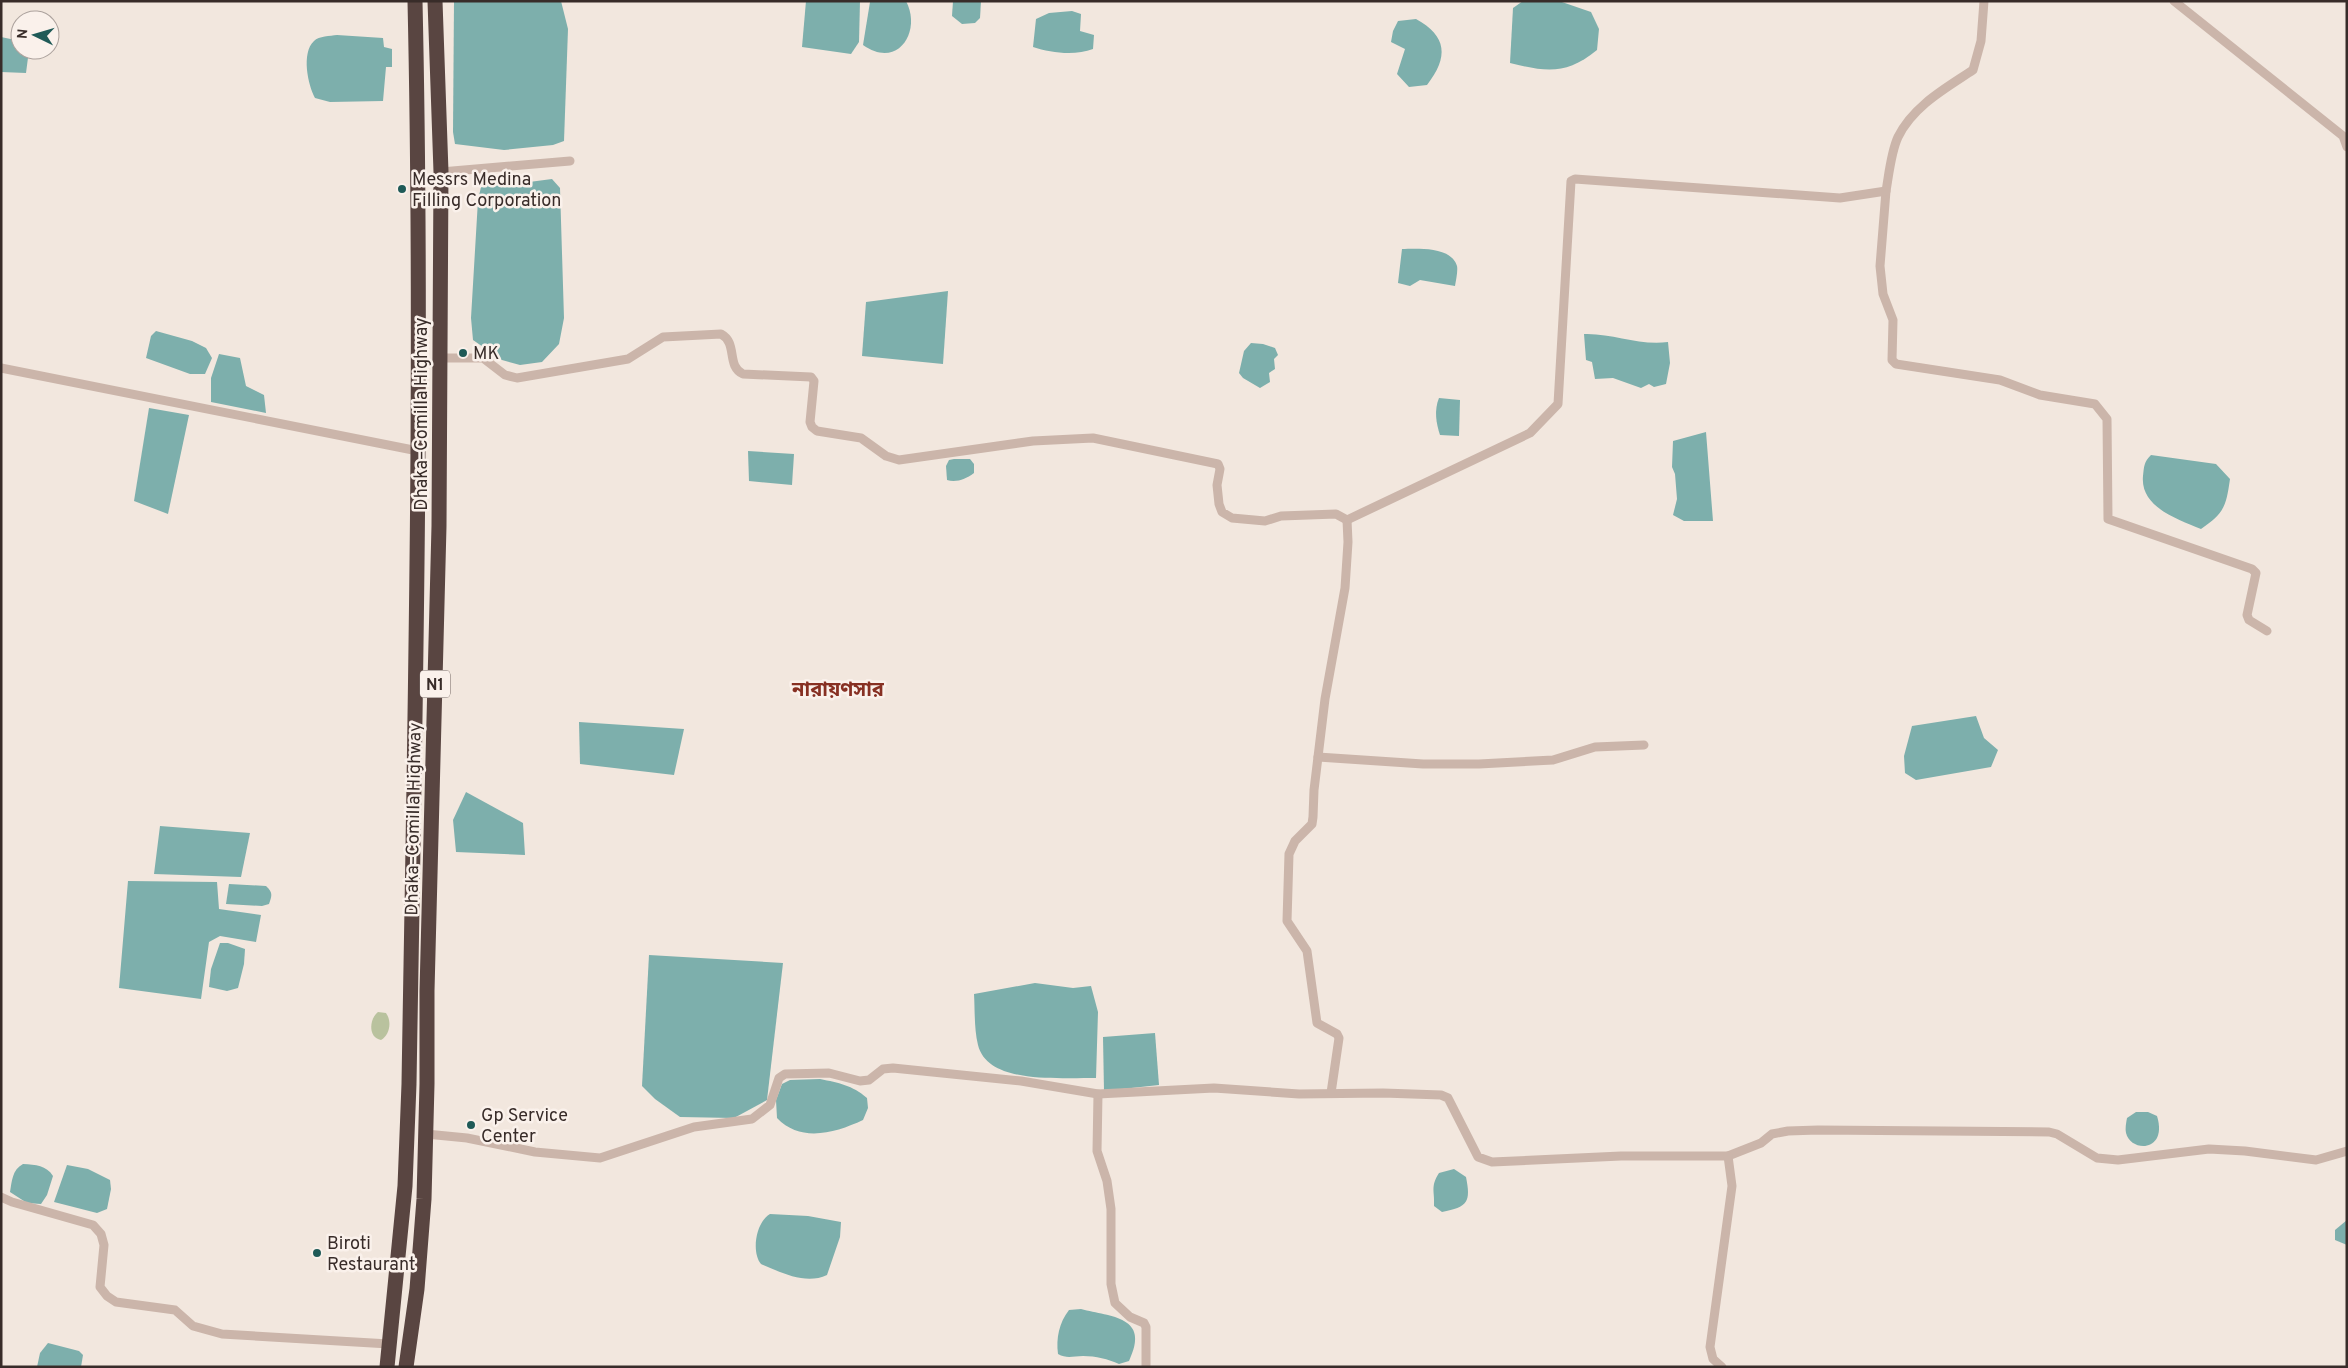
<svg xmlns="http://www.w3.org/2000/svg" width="2348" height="1368" font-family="Overpass,'Noto Sans Bengali',sans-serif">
<rect width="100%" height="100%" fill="#f2e7de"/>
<path fill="#b9c29e" d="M378 1012 386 1013C392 1021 390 1035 381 1040 368 1038 369 1019 378 1012Z"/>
<g fill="#7dafac">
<polygon points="454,1 561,1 568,29 564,141 553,145 504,150 455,144 453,132"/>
<polygon points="806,1 860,1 859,42 851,54 802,47"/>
<path d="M906 1C922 31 898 70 863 45L870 2Z"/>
<polygon points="953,1 981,1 980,18 975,23 962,24 952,16"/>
<path d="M1523 1H1559L1591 12 1599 29 1597 50C1566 75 1547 72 1510 63L1513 8Z"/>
<path d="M1072 11 1081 14 1080 31 1094 35 1093 49C1075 56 1051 53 1033 47L1036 19 1049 13Z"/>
<path d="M1416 19C1447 36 1449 57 1427 85L1409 87 1397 74 1405 49 1391 42 1393 31 1398 21Z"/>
<path d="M337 35 383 38 384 47 392 49V67H386L383 101 330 102 315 98C308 85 301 53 314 41 319 36 330 36 337 35Z"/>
<polygon points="1,37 20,41 20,50 29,50 26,73 1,72"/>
<polygon points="552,179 560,188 564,318 559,344 542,362 520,365 502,360 473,340 471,318 478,200 481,187 494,183 514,184"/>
<path d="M1402 249C1417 249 1451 246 1457 266 1458 271 1456 280 1455 286L1420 280 1410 286 1398 283Z"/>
<polygon points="948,291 943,364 862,356 866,302"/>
<polygon points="156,331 192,341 206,348 212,358 205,374 190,374 146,358 151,336"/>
<path d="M1584 334C1613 333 1639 346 1668 342L1670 363 1666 384 1654 387 1649 384 1641 388 1613 378 1595 379 1592 362 1586 360Z"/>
<polygon points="1251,343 1263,344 1275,348 1278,355 1274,359 1275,369 1269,373 1270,382 1260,388 1243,378 1239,373 1244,351"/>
<polygon points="219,354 240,358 246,386 264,395 266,413 211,402 211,378"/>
<path d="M1439 398 1460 400 1459 436 1440 435C1436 423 1434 410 1439 398Z"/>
<polygon points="149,408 189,415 168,514 134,501"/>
<polygon points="1706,432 1713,521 1684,521 1673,515 1677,499 1675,474 1672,467 1673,441"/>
<polygon points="748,451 794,454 792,485 749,481"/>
<path d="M2151 455 2216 464 2230 479C2226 507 2224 513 2201 529 2177 519 2140 507 2143 476 2144 466 2144 462 2151 455Z"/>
<path d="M954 459H970L974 464V473C966 479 956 483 947 480L946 466 949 460Z"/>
<polygon points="1976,716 1984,738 1998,750 1991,767 1916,780 1905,773 1904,756 1912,726"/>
<polygon points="579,722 684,729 674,775 580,764"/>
<polygon points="466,792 523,823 525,855 456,852 453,820"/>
<polygon points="160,826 250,833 241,877 154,874"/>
<polygon points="128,881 217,882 219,909 261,915 256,942 220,936 209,942 201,999 119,988"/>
<path d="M229 884 266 886C273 892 272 896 269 904L262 906 226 904Z"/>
<polygon points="220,943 228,943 245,949 244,964 238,988 227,991 209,987 211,969"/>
<polygon points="649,955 783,963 767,1100 734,1118 680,1117 655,1099 642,1086"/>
<path d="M1035 983 1073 988 1091 986 1098 1012 1096 1078C1064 1077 988 1086 978 1045 974 1029 975 1010 974 994Z"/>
<polygon points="1155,1033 1159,1085 1104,1091 1103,1037"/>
<path d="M820 1079C839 1083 852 1085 867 1098L868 1108 863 1120C835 1133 801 1143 777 1118L776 1100 782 1084 790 1080Z"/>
<path d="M2136 1112H2148L2157 1116C2168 1152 2131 1153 2126 1133 2125 1129 2126 1123 2127 1118Z"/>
<path d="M23 1164C36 1165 46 1165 53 1176L47 1195 41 1204 27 1203 10 1192C12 1181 12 1170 23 1164Z"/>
<polygon points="67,1165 88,1169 110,1180 111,1189 107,1209 97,1213 54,1202"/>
<path d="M1454 1169 1466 1177C1471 1202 1468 1207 1442 1212L1434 1206C1435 1191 1430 1187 1439 1173Z"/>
<path d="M770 1214 808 1216 841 1222 840 1237 827 1275C806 1285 782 1273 761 1264 751 1252 756 1222 770 1214Z"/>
<polygon points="2347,1220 2347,1245 2335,1240 2335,1230"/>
<path d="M1081 1309C1111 1317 1151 1316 1129 1361L1119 1364C1108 1359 1096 1356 1083 1356 1073 1356 1067 1359 1058 1354 1056 1338 1059 1323 1069 1310Z"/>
<polygon points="48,1343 79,1351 83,1355 81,1367 37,1367 40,1353"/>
</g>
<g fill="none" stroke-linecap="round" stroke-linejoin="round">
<g stroke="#cbb5aa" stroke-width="9">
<polyline points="2174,1 2343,136 2347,147"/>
<polyline points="441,172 570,161"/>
<polyline points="1886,191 1880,266 1883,294 1893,320 1892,360 1896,364 2000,380 2040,395 2095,404 2107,419 2108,519 2252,569 2256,573 2247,615 2249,620 2267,631"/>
<path d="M440 358H483L505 375 517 378 628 359 663 337 721 334C738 343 726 366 743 374L811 377 814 381 810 422 812 427 817 431 861 438 886 456 899 460 1033 441 1093 438 1218 464 1220 469 1217 485 1219 504 1222 512 1232 518 1265 521 1281 516 1336 514 1347 520"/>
<polyline points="1,368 418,451"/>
<path d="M1347 520 1530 433 1558 404 1571 181 1575 179 1840 198 1886 191C1889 174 1891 152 1898 137 1913 106 1946 88 1973 70L1981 41 1984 1"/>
<polyline points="1318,757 1423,764 1479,764 1553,760 1595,747 1644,745"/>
<polyline points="1331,1093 1339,1038 1337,1034 1317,1023 1307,951 1287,921 1289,854 1295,841 1312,824 1313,817 1314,790 1325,699 1345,588 1348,542 1347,520"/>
<polyline points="1098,1094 1097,1151 1107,1181 1111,1209 1111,1284 1115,1303 1130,1317 1144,1323 1146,1327 1146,1367"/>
<polyline points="426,1134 467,1138 535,1152 600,1158 694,1127 752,1119 770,1105 779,1078 785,1074 829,1073 860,1081 869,1080 883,1069 893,1068 1021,1081 1098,1094 1214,1088 1299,1094 1383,1093 1441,1095 1448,1098 1478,1157 1492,1162 1621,1156 1728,1156 1761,1143 1772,1134 1788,1131 1818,1130 2049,1132 2057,1134 2097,1158 2118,1160 2209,1149 2245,1151 2316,1160 2347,1151"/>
<polyline points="1,1197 12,1202 93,1225 101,1234 104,1245 100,1287 107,1296 116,1302 175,1310 193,1326 222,1334 389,1344"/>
<polyline points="1722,1367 1713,1359 1710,1347 1732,1186 1728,1156"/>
</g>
<g stroke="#594541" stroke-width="15">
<path d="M387 1367 405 1186 409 1084C415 723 423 362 415 1"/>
<polyline points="406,1367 417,1289 424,1199 427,1084 427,991 439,526 441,172 435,1"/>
</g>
</g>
<g fill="#1f5a57" stroke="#faf1eb" stroke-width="2">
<circle cx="402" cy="189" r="5"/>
<circle cx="463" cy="353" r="5"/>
<circle cx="471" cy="1125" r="5"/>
<circle cx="317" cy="1253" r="5"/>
</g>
<g text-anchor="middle" stroke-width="5" stroke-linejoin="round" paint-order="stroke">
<rect fill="#faf1eb" stroke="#726763" stroke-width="1" x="420" y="670.5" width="30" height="27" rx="4"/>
<g font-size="16" font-weight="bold" fill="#382c29">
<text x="435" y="690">N1</text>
</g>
<g font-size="18" fill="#382c29" stroke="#faf1eb" text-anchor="start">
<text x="412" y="185">Messrs Medina<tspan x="412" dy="21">Filling Corporation</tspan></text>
<text x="473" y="359">MK</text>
<text x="481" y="1121">Gp Service<tspan x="481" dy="21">Center</tspan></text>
<text x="327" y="1249">Biroti<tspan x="327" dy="21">Restaurant</tspan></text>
</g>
<g font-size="18" fill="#382c29" stroke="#faf1eb">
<text transform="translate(421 414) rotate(-90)" y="6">Dhaka–Comilla Highway</text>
<text transform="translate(413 819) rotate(-89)" y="6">Dhaka–Comilla Highway</text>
</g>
<g font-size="20" font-weight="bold" fill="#873023" stroke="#faf1eb">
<text x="838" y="696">নারায়ণসার</text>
</g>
</g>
<rect width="2348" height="1368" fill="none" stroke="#382c29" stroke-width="5"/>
<g transform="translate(35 35) rotate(275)"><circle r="24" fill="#faf1eb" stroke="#aca29d"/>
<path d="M0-4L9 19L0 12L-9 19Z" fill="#1f5a57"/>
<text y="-8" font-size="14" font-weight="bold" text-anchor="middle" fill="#382c29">N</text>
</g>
</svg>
